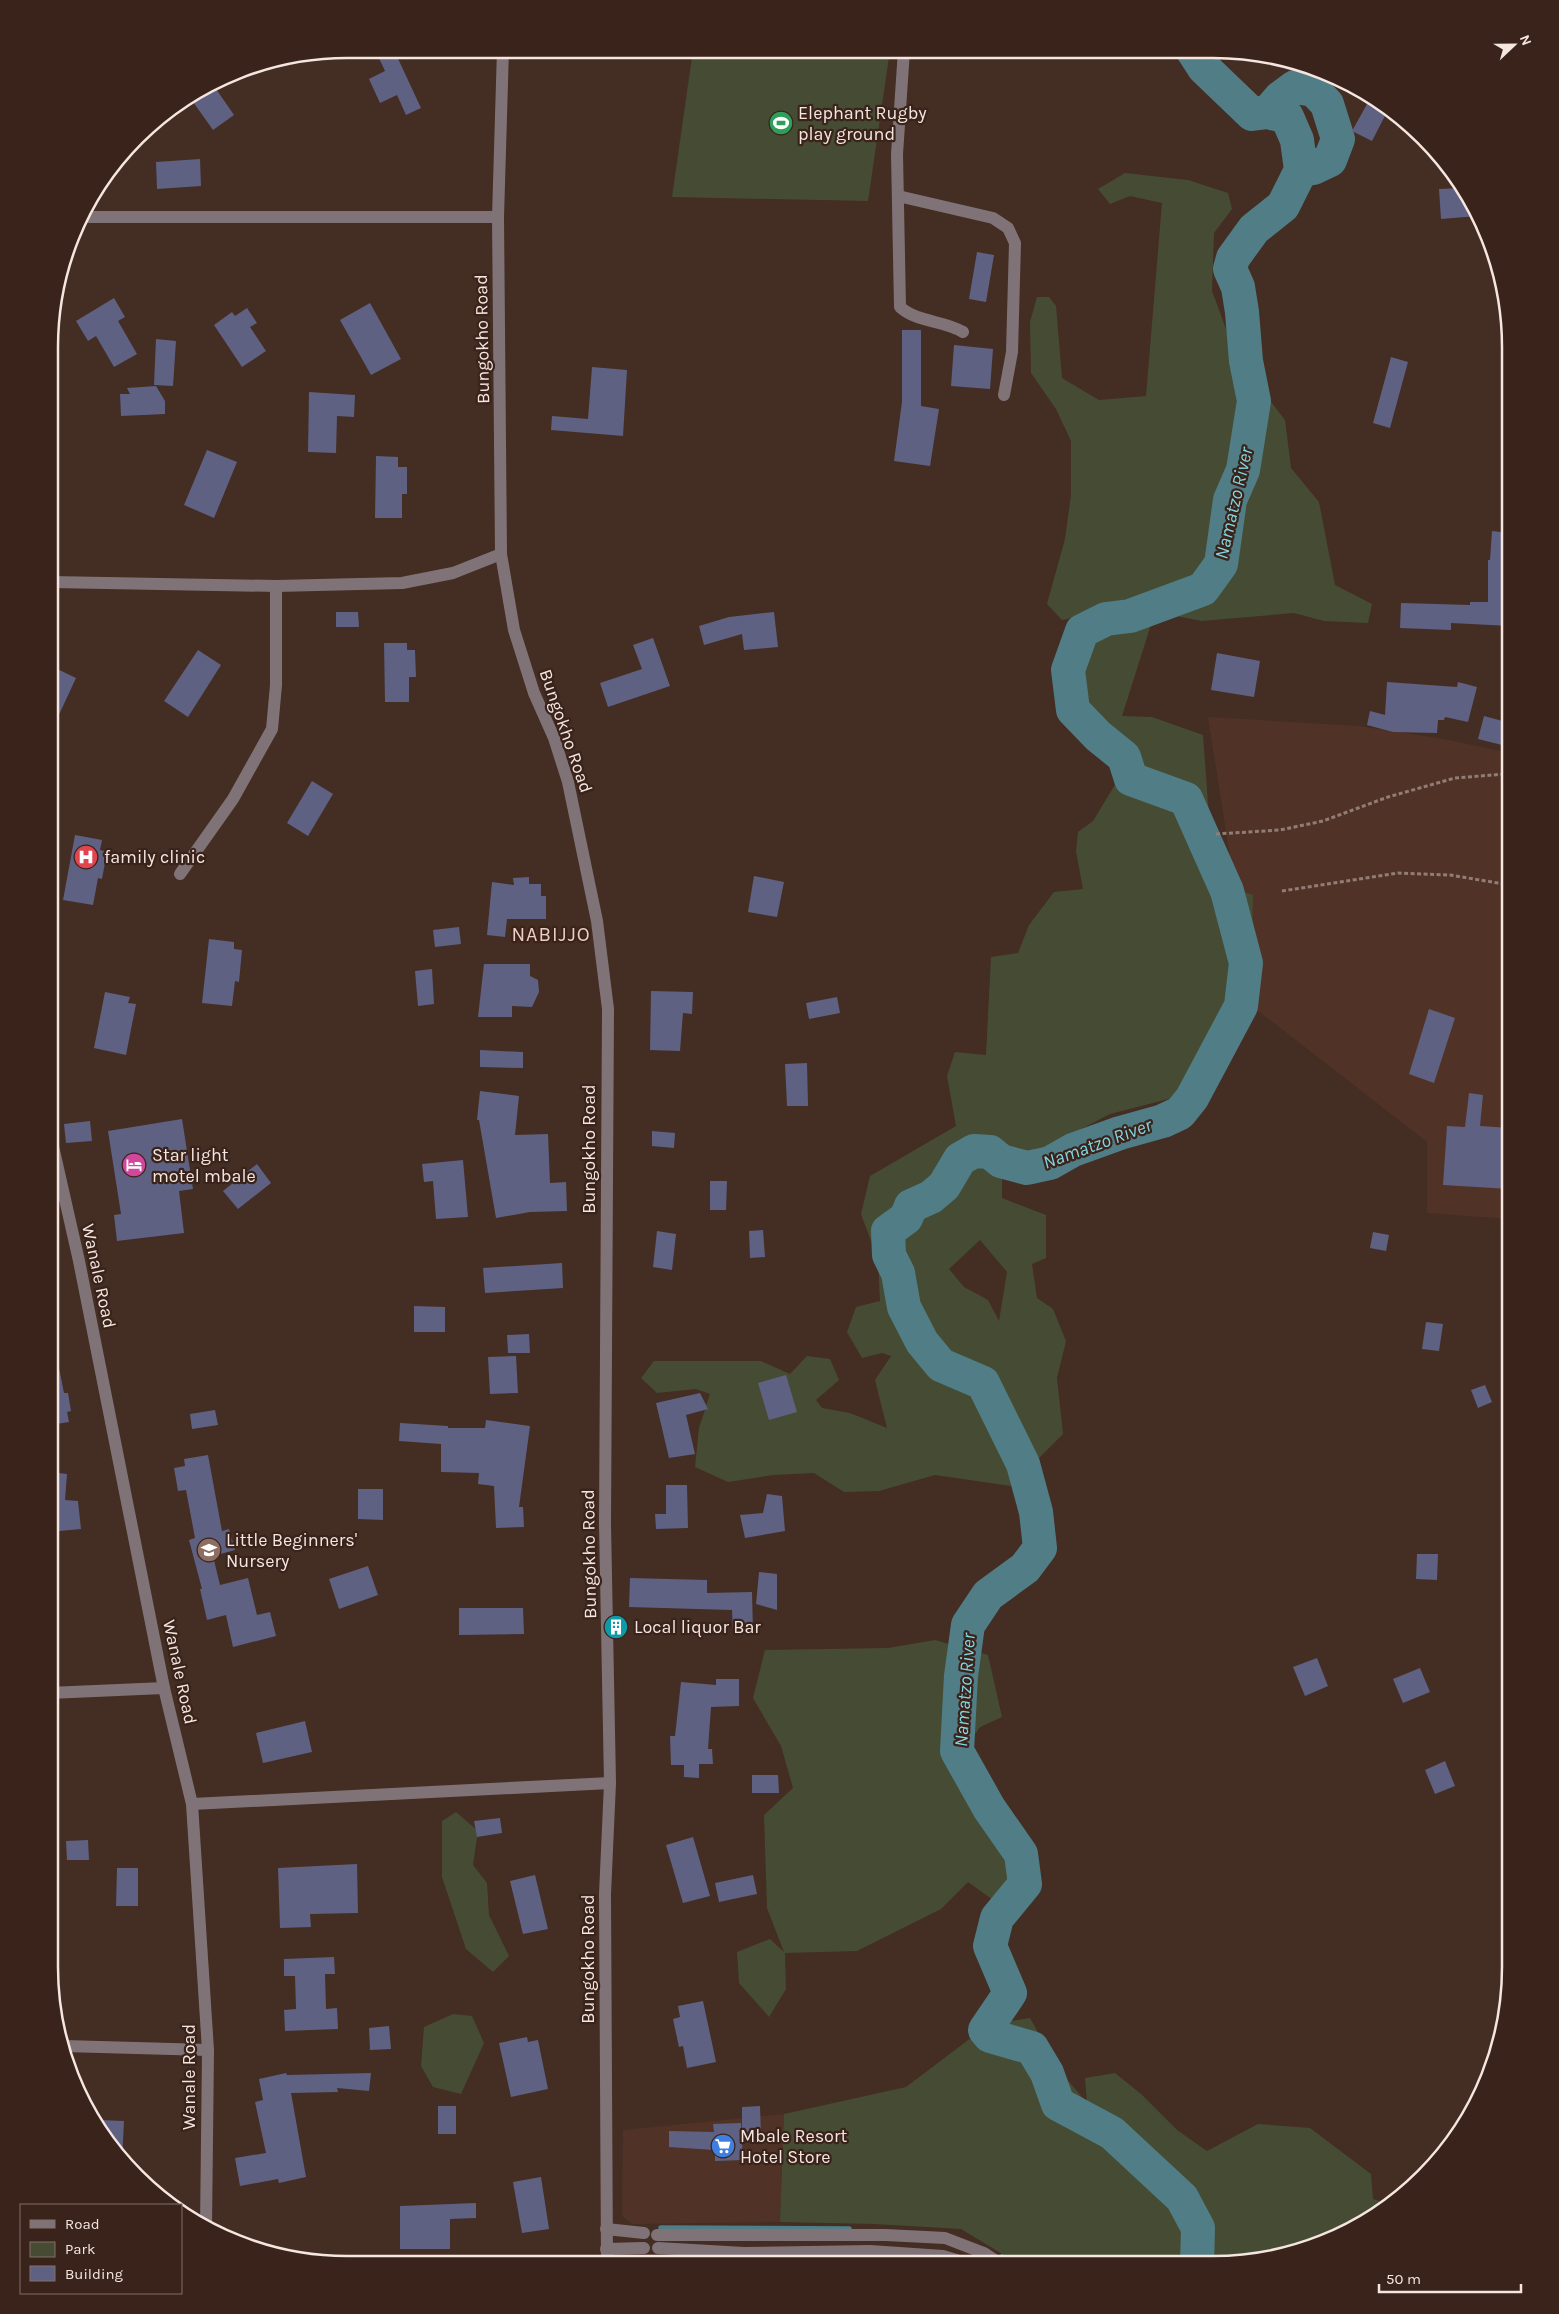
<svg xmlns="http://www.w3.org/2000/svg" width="1559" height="2314" font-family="Karla,sans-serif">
<rect width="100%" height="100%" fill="#442d23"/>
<g fill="#503326">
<polygon points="1208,717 1358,726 1444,739 1510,753 1510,1219 1427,1213 1427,1142 1248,1003 1251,985 1242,911 1235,889"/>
<polygon points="784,2114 780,2222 632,2224 622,2216 623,2130"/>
</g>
<g fill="#464c33" fill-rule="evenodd">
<polygon points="693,50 890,50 868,201 672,197"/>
<path d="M1125 173 1188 180 1228 193 1232 209 1214 233 1212 291 1236 356 1285 420 1291 468 1319 502 1335 585 1372 604 1368 623 1324 621 1294 613 1202 621 1155 612 1122 716 1152 717 1203 735 1210 830 1211 881 1253 895 1251 985 1244 1013 1224 1057 1184 1095 1110 1114 1002 1170V1198L1046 1215V1258L1032 1264 1037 1298 1053 1309 1066 1341 1057 1378 1063 1434 1011 1486 935 1475 879 1491 844 1492 814 1473 773 1475 728 1482 695 1467 699 1428 710 1394 696 1389 657 1393 641 1378 654 1361H761L790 1374 807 1356 830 1359 839 1380 816 1400 822 1408 850 1413 887 1428 875 1380 891 1356 882 1353 862 1358 847 1332 856 1307 880 1301 878 1260 861 1214 870 1176 956 1126 947 1076 955 1052 986 1055 991 957 1018 953 1029 925 1054 892 1083 889 1076 851 1078 832 1093 821 1116 783 1113 757C1101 747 1072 726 1066 712 1056 690 1063 665 1066 643L1092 635 1125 607 1062 620 1047 604 1065 539 1071 495V441L1056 409 1031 373 1030 322 1037 297H1049L1056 306 1062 378 1099 400 1146 396 1162 203 1130 196 1110 204 1098 189ZM980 1240 1007 1272 999 1321 988 1300 964 1287 949 1269Z"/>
<polygon points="935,1640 988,1655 1002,1717 980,1727 966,1747 989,1833 1035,1875 1014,1915 968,1882 941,1909 857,1951 785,1953 786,1989 769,2017 739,1983 737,1952 770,1939 784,1952 767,1908 764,1815 793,1788 781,1746 753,1698 765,1650 888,1648"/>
<polygon points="456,1812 478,1831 473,1865 487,1883 489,1915 509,1956 493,1972 466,1949 442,1877 442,1821"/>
<polygon points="453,2014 472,2016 484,2043 461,2094 433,2087 421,2066 424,2027"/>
<polygon points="1030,2018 1060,2071 1087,2103 1085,2078 1115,2073 1141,2094 1177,2130 1207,2151 1258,2124 1310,2128 1371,2174 1373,2199 1391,2205 1327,2242 1213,2265 1018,2265 1014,2261 961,2229 874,2224 780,2222 784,2114 906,2087 988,2025"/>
</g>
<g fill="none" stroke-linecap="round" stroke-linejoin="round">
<g stroke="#517e86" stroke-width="5.5">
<polyline points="661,2228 849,2229"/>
<polyline points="1002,2257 1011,2265"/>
</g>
<g stroke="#517e86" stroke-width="34">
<polyline points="1193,51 1204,68 1252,114 1268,112 1287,117 1297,140 1301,170 1283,206 1254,229 1233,258 1230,269 1238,287 1242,312 1246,361 1254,401 1243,470 1230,500 1221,564 1203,589 1130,616 1106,619 1082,631 1068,670 1073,710 1098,736 1124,757 1131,779 1186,799 1227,891 1246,963 1241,1006 1192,1098 1180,1113 1163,1121 1120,1133 1073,1150 1050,1163 1027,1168 1001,1161 990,1152 974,1151 960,1159 944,1186 931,1197 911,1206 906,1218 888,1231 889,1255 898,1273 904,1307 922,1342 941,1365 983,1383 1023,1464 1036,1512 1040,1548 1025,1568 988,1595 968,1625 961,1676 957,1751 989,1808 1021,1854 1025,1884 997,1918 990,1946 1010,1993 985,2030 990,2036 1032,2048 1047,2073 1058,2104 1112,2133 1182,2198 1198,2228 1197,2265"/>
<polyline points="1268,112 1280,98 1295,87 1314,90 1327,104 1338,139 1330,160 1313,168 1301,170"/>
</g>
</g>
<g fill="#5f6182">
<polygon points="394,50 421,108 406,115 397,95 380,103 369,79 385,71 378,56"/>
<polygon points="214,86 234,115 213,130 191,99"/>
<polygon points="1371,97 1389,108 1372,141 1352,131"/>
<polygon points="200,159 201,186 157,189 156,162"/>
<polygon points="1462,188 1478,216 1441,219 1439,189"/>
<polygon points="977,252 994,255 986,302 969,299"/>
<polygon points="114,298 125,317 118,321 137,354 114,367 96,336 88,341 76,321"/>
<polygon points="370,303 401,359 371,375 340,320"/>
<polygon points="247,308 257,323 250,327 266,351 242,367 214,325 232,312 235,316"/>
<polygon points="902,330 921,330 921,406 939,409 930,466 894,461 902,402"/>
<polygon points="156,339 176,341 173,386 154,385"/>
<polygon points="954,345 993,349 990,389 951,386"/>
<polygon points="1391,357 1408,362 1390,428 1373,423"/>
<polygon points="592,367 627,370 623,436 551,430 552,416 588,419"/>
<polygon points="156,386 165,401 165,414 121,416 120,394 130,394 127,388"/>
<polygon points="309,392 355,395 354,417 337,416 336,453 308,452"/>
<polygon points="207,450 237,462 214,518 184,505"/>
<polygon points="376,456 398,457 398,467 407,467 407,494 402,494 402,518 375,518"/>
<polygon points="1492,531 1510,533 1510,626 1451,623 1451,630 1400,628 1401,603 1470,605 1470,602 1488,602 1488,560 1490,560"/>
<polygon points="336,612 358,612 359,627 336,627"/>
<polygon points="774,612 778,647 744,650 742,634 704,645 699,626 729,617"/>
<polygon points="653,638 670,686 608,707 600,683 642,669 633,645"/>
<polygon points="384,643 407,643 407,650 415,650 416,677 409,677 409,702 385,702"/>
<polygon points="198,650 221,665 188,717 164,701"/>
<polygon points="1217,653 1260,661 1254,697 1211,690"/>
<polygon points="51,666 76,678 51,732"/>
<polygon points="1387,682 1457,687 1458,682 1477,687 1468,722 1445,717 1444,720 1438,720 1437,733 1393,732 1367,725 1370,711 1385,715"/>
<polygon points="1484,716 1510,723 1510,747 1478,739"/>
<polygon points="312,781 333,794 308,836 287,823"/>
<polygon points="75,835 102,840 100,850 107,852 102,879 98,878 93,905 63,900"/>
<polygon points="754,876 784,882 777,917 748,912"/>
<polygon points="529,877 529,884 541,884 541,896 546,896 546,919 507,919 505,937 487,935 492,882 514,885 513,878"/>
<polygon points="459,927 461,944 435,947 433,930"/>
<polygon points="209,939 234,942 234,949 242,950 239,982 235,981 232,1006 202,1003"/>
<polygon points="484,964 530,964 530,976 538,980 539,992 532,1007 512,1006 512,1017 478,1017"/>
<polygon points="432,969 434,1004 418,1006 415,971"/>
<polygon points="651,991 693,992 692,1014 683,1013 680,1051 650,1050"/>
<polygon points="105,992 130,997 128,1003 136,1004 126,1055 94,1048"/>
<polygon points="837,997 840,1013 809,1019 806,1003"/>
<polygon points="1429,1009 1455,1018 1434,1083 1409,1074"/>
<polygon points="480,1050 523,1052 523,1068 480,1067"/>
<polygon points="807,1063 808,1106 787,1106 785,1064"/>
<polygon points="480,1091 519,1096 515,1135 548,1134 550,1183 566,1182 567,1211 530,1212 496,1218 479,1120 477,1120"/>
<polygon points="1469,1093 1483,1095 1480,1126 1510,1128 1510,1189 1443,1185 1447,1126 1465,1127"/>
<polygon points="182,1119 193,1189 179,1191 184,1233 117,1241 114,1215 121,1214 108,1131"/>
<polygon points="90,1121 92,1141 66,1143 64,1124"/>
<polygon points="652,1131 675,1133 674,1148 652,1146"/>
<polygon points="463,1160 468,1217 436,1219 433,1181 424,1182 422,1164"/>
<polygon points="257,1164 271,1183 238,1209 223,1191"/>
<polygon points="710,1181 727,1181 726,1210 710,1210"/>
<polygon points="763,1230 765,1257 750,1258 749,1231"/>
<polygon points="657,1231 676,1234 672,1270 653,1267"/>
<polygon points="1373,1232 1389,1235 1386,1251 1370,1248"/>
<polygon points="562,1263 563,1288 485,1293 483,1268"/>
<polygon points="414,1306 445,1307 445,1332 414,1332"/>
<polygon points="1426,1322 1443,1324 1439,1351 1422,1349"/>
<polygon points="529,1334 530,1353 508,1353 507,1335"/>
<polygon points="516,1356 518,1393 490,1394 488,1357"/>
<polygon points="57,1358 64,1393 68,1393 71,1411 67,1412 69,1422 50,1425 50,1359"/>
<polygon points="786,1375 797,1412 769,1420 758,1383"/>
<polygon points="1485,1385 1492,1402 1478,1408 1471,1390"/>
<polygon points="700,1393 708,1409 686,1415 695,1454 669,1458 656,1403"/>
<polygon points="215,1410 218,1425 192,1429 190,1414"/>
<polygon points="486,1420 530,1426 519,1507 523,1507 524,1527 496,1528 494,1486 478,1484 479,1473 441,1472 441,1444 399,1441 400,1423 448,1426 448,1428 485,1428"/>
<polygon points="208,1455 222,1531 229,1529 235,1550 213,1556 220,1585 248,1578 257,1615 270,1612 276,1636 233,1647 226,1615 207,1620 200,1589 202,1589 189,1540 195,1538 186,1490 178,1491 174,1468 185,1466 184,1459"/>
<polygon points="50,1472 67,1474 65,1500 78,1501 81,1529 49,1532"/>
<polygon points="666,1485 687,1485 688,1528 656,1529 655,1514 666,1514"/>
<polygon points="358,1489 383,1489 383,1520 358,1519"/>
<polygon points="767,1494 782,1496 785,1531 745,1538 740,1515 763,1513"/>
<polygon points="1417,1554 1438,1554 1437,1580 1416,1579"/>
<polygon points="368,1566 378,1595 339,1609 329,1579"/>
<polygon points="759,1572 777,1574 777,1610 756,1604"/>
<polygon points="630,1578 707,1580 707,1593 752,1592 753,1632 733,1632 732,1610 629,1607"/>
<polygon points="459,1608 523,1608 524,1634 459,1635"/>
<polygon points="1317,1658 1328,1686 1305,1696 1293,1667"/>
<polygon points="1420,1668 1430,1692 1403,1703 1393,1679"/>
<polygon points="716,1679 739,1679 739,1706 711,1707 708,1749 712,1749 713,1764 699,1764 699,1778 684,1777 684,1765 671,1765 670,1736 675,1736 681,1682 716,1685"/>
<polygon points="305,1721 312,1752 263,1763 256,1733"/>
<polygon points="1445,1761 1455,1786 1435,1794 1425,1770"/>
<polygon points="752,1775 778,1775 779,1793 752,1793"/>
<polygon points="500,1818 502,1833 477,1837 474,1821"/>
<polygon points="693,1837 710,1896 683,1903 666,1845"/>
<polygon points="88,1840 89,1860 67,1860 66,1841"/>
<polygon points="357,1864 358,1913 310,1914 311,1927 280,1928 278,1868"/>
<polygon points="117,1868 138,1868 138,1906 116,1906"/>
<polygon points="535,1875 548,1929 523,1934 510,1881"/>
<polygon points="753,1875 757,1894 719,1902 715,1883"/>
<polygon points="334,1957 335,1974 325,1974 326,2009 337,2008 338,2029 285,2031 284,2010 296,2009 295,1976 284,1976 284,1959"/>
<polygon points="703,2001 716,2062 687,2068 683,2046 679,2047 673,2019 680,2017 678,2006"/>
<polygon points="389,2026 391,2049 370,2050 369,2028"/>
<polygon points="527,2037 528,2042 538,2040 548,2089 511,2097 499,2043"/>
<polygon points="286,2073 287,2075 371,2073 369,2091 337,2088 338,2092 291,2093 306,2177 279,2183 278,2179 240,2186 235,2158 266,2153 255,2102 263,2100 259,2079"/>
<rect x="438" y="2106" width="18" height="28"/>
<polygon points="760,2106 761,2135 742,2135 742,2107"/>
<polygon points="100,2120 124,2121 122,2161 110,2149 99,2130"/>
<polygon points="741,2123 743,2160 715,2161 715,2150 669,2147 669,2131 714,2132 713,2124"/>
<polygon points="541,2177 549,2229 522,2233 513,2182"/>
<polygon points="476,2203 476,2218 450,2219 450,2249 400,2249 400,2206"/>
</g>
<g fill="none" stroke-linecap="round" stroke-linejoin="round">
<g stroke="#917d75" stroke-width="3" stroke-dasharray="4 2.5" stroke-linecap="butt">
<polyline points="1216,834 1280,830 1323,821 1388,797 1455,778 1505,774 1510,767"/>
<polyline points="1282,891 1398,873 1450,875 1510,885"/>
</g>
<g stroke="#7f7378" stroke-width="12">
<polyline points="503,49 498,217 501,554 514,630 534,693 554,738 568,782 597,921 608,1009 605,1524 610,1783 605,1894 607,2264"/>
<path d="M904 50 897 154 900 307C918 323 943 320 963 332"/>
<polyline points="898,196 993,218 1008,228 1015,243 1012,352 1004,395"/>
<polyline points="82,217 498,217"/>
<polyline points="51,582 276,586 402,583 453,573 501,554"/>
<polyline points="180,874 233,799 272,729 276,685 276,586"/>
<polyline points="50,1133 79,1261 164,1688 192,1804 208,2050 206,2227"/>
<polyline points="49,1693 164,1688"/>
<polyline points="192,1804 610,1783"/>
<polyline points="64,2046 208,2050"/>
<polyline points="606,2229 644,2233"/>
<polyline points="657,2235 886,2235 945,2238 984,2253 1002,2265"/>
<polyline points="658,2248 744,2253 870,2251 943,2256 973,2265"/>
<polyline points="606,2249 644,2248"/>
</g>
</g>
<defs>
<g id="stadium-disc" transform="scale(1.25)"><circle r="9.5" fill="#2e9e5b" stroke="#39231a"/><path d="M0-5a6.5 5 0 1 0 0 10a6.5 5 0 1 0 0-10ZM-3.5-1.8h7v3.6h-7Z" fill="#fff"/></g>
<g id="hospital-disc" transform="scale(1.25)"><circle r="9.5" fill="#e0444e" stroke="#39231a"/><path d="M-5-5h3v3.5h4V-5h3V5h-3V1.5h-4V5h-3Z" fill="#fff"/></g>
<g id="hotel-disc" transform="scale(1.25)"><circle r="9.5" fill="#d1479c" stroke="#39231a"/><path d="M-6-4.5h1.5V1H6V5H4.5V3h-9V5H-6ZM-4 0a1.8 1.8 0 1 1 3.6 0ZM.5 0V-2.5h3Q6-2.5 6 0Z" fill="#fff"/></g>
<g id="school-disc" transform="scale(1.25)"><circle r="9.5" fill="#8d6e63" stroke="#39231a"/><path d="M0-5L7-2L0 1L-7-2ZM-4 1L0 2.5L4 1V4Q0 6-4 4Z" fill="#fff"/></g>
<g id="building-disc" transform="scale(1.25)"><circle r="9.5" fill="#0f9aa8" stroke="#39231a"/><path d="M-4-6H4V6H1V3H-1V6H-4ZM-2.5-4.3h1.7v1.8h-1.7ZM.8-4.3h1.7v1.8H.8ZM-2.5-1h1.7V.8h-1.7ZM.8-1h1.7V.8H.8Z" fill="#fff"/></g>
<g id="supermarket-disc" transform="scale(1.25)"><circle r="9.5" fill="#3f7fe0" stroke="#39231a"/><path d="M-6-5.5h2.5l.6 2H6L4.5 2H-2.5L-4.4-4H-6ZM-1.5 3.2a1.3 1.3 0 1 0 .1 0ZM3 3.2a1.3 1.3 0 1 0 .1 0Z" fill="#fff"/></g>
</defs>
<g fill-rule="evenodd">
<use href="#stadium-disc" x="781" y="123"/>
<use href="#hospital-disc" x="86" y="857"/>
<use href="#hotel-disc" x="134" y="1165"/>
<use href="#school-disc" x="209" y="1550"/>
<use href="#building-disc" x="616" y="1627"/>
<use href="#supermarket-disc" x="723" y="2146"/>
</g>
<g text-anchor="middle" stroke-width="4.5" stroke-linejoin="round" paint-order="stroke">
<g font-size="18" fill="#f5e6e0" stroke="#39231a" text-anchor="start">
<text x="798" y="119">Elephant Rugby<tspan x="798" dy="21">play ground</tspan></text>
<text x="104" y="863">family clinic</text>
<text x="152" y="1161">Star light<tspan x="152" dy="21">motel mbale</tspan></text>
<text x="226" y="1546">Little Beginners'<tspan x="226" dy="21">Nursery</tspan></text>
<text x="634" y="1633">Local liquor Bar</text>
<text x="740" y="2142">Mbale Resort<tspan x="740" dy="21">Hotel Store</tspan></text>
</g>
<g font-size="18" fill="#f5e6e0" stroke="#39231a">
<text transform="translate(482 339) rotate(-91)" y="6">Bungokho Road</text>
<text transform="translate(566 731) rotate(71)" y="6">Bungokho Road</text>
<text transform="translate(589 1149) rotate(-90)" y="6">Bungokho Road</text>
<text transform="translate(99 1276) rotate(78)" y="6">Wanale Road</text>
<text transform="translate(589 1554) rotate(-91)" y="6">Bungokho Road</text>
<text transform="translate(180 1672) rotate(78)" y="6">Wanale Road</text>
<text transform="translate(588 1959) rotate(-90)" y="6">Bungokho Road</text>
<text transform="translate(189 2077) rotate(-90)" y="6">Wanale Road</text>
</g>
<g font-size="19" font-style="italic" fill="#84d5e2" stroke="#39231a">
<text transform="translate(1233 503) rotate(-77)" y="7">Namatzo River</text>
<text transform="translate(1097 1143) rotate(-20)" y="7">Namatzo River</text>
<text transform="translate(964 1690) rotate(-86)" y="7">Namatzo River</text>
</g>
<g font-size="20" letter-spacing="1" fill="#eccfc2" stroke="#39231a">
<text x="551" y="941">NABIJJO</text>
</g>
</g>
<path d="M0 0H1559V2314H0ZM347 58H1213A289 289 0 0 1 1502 347V1967A289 289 0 0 1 1213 2256H347A289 289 0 0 1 58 1967V347A289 289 0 0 1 347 58Z" fill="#39231a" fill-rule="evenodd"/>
<path fill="none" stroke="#f5e6e0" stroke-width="2.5" d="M347 58H1213A289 289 0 0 1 1502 347V1967A289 289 0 0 1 1213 2256H347A289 289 0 0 1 58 1967V347A289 289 0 0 1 347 58Z"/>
<rect x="20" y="2204" width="162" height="90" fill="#39231a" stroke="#847169"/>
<rect x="30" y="2220" width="25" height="8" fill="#7f7378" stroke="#847169"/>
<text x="65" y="2229" font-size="15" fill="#f5e6e0">Road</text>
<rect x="30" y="2242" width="25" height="15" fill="#464c33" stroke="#847169"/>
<text x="65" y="2254" font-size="15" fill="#f5e6e0">Park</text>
<rect x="30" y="2266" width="25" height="15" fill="#5f6182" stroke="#847169"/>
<text x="65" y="2279" font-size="15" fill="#f5e6e0">Building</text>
<g transform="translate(1514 45) rotate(68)" stroke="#39231a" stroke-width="4" paint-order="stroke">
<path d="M0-4L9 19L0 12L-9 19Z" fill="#f5e6e0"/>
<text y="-8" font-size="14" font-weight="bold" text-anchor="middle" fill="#f5e6e0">N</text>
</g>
<path d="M1379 2284v8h142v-8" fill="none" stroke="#f5e6e0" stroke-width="2.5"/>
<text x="1386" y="2284" font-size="15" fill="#f5e6e0" stroke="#39231a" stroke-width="4" paint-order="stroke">50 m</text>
</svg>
